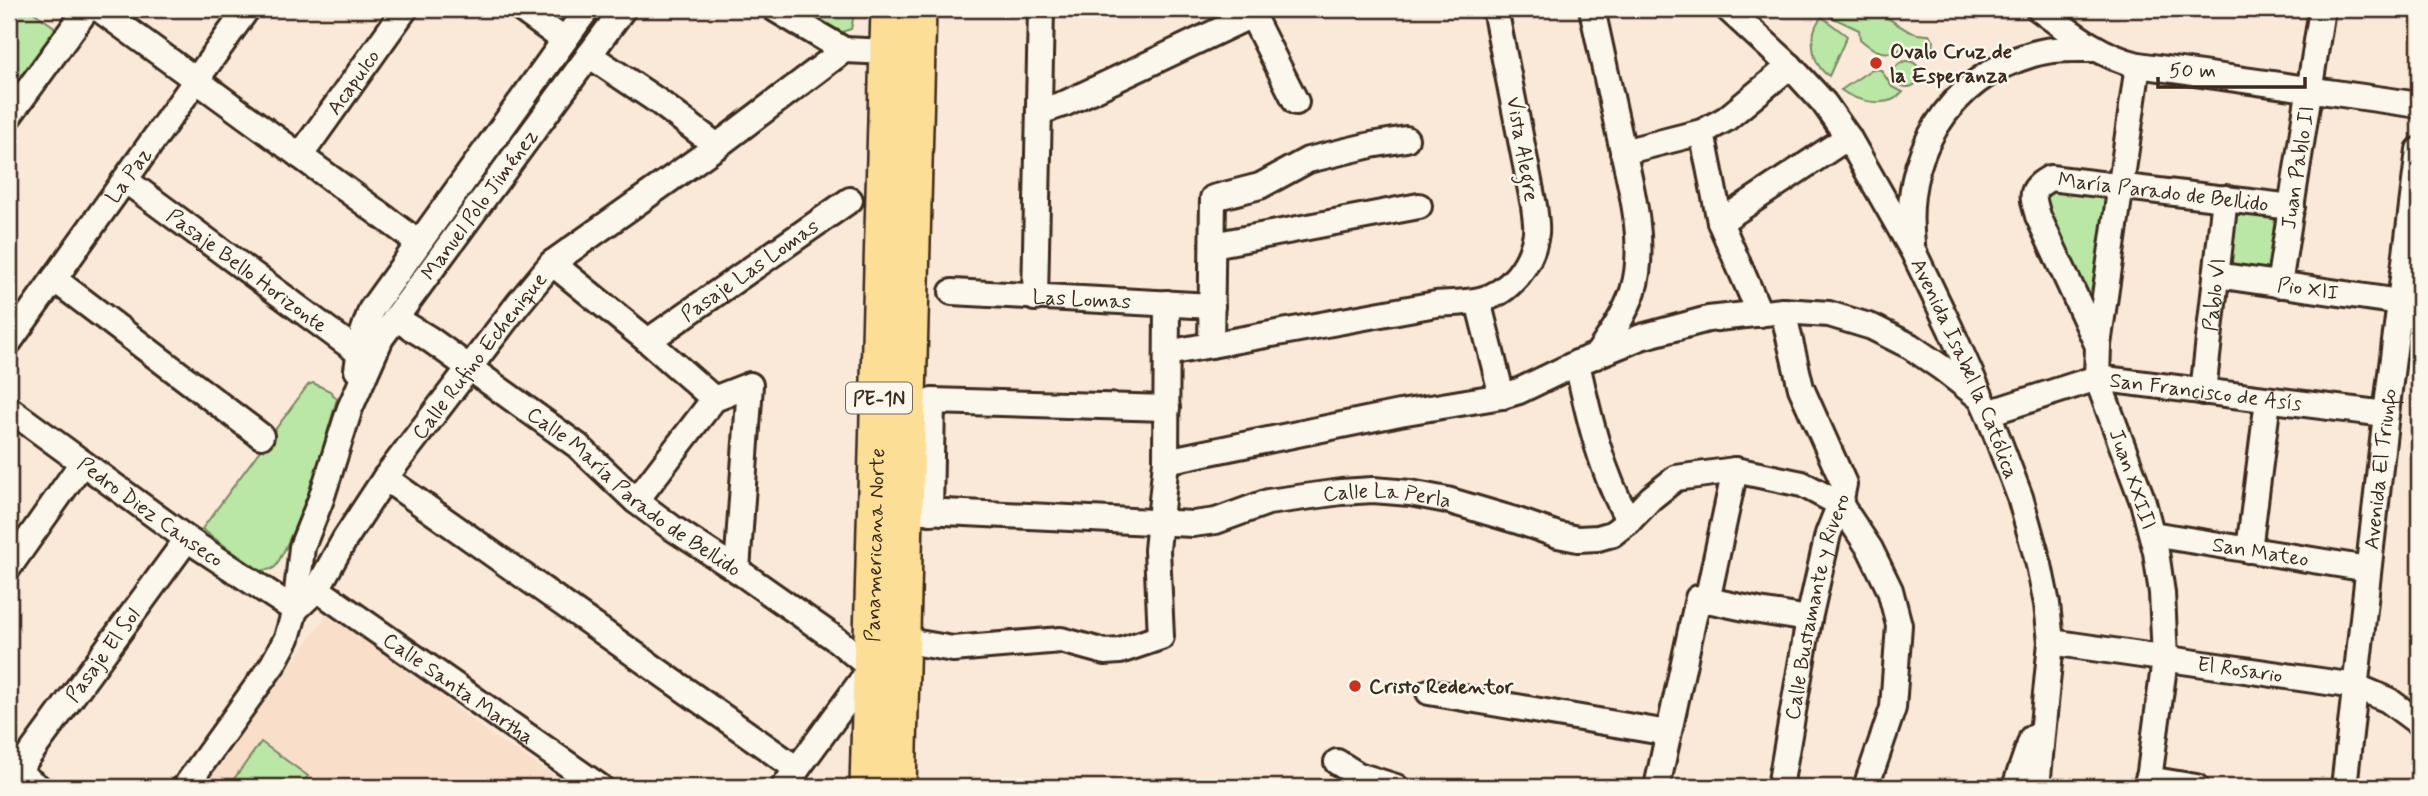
<svg xmlns="http://www.w3.org/2000/svg" width="2428" height="796" font-family="Mynerve,sans-serif">
<rect width="100%" height="100%" fill="#fae9d8"/>
<filter id="ink" filterUnits="userSpaceOnUse"><feTurbulence type="fractalNoise" baseFrequency=".0143" numOctaves="2"/><feDisplacementMap in="SourceGraphic" scale="14" xChannelSelector="R" yChannelSelector="G"/><feConvolveMatrix kernelMatrix="1 2 1 2 8 2 1 2 1" color-interpolation-filters="sRGB"/></filter>
<g filter="url(#ink)">
<polygon fill="#f9dfca" points="331,609 494,737 573,787 202,787"/>
<g fill="#bae7a5" stroke="#7a8862" stroke-width="2">
<polygon points="9,9 29,9 67,36 9,99"/>
<polygon points="801,9 855,9 851,29 842,32"/>
<path d="M1826 9H1883L1884 16C1901 25 1909 36 1929 35L1934 41 1933 47 1925 57 1907 53 1902 49C1885 57 1873 51 1860 39L1859 30 1831 17 1826 13Z"/>
<path d="M1822 17 1847 36 1829 76C1811 66 1807 31 1822 17Z"/>
<circle cx="1907" cy="74" r="13"/>
<path d="M1872 69 1881 70 1892 87 1903 92C1889 109 1857 102 1841 90Z"/>
<polygon points="2049,190 2112,192 2092,313 2045,199"/>
<polygon points="2232,206 2283,213 2274,273 2223,266"/>
<polygon points="313,383 330,391 337,399 310,492 286,547 276,566 272,569 259,571 202,529 308,385"/>
<polygon points="261,742 308,776 300,787 228,787"/>
</g>
<g fill="none" stroke-linecap="round" stroke-linejoin="round">
<g stroke="#3b2a1e" stroke-width="30">
<g id="minor">
<polyline points="99,9 418,242"/>
<polyline points="521,9 564,40"/>
<polyline points="775,9 844,50"/>
<polyline points="1249,9 1296,102"/>
<path d="M1592 9C1601 49 1609 89 1618 129 1629 178 1648 243 1633 291 1625 315 1610 336 1596 356"/>
<path id="s1" d="M1728 9 1790 66 1824 103 1848 137 1913 251 1950 328 1988 413 2020 497 2039 565 2047 604 2051 642 2037 787"/>
<path d="M2039 9C2070 32 2100 56 2138 65L2419 105"/>
<polyline points="589,55 659,102 717,146"/>
<polyline points="1039,112 1066,103 1252,15"/>
<polyline points="9,116 87,9"/>
<polyline points="1702,132 1720,222 1760,314"/>
<polyline points="1623,152 1702,132 1726,119 1790,66"/>
<path id="s2" d="M300 156 405 9"/>
<path id="s3" d="M125 180 369 360"/>
<polyline points="1720,222 1848,137"/>
<path d="M1912 243C1902 157 1947 79 2033 54 2053 48 2075 49 2096 49"/>
<polyline points="1213,245 1419,206"/>
<polyline points="552,263 648,341 714,399"/>
<path id="s4" d="M2216 275 2400 302"/>
<polyline points="54,279 261,436"/>
<path id="s5" d="M2279 285 2322 9"/>
<path id="s6" d="M952 292 1212 306"/>
<polyline points="1035,298 1041,9"/>
<polyline points="1478,301 1502,396"/>
<path id="s7" d="M395 318 428 338 578 446 636 501 671 527 737 570 837 640 871 668 784 787"/>
<path id="s8" d="M648 341 850 200"/>
<path id="s9" d="M9 342 247 9"/>
<polyline points="1211,345 1213,198 1260,186 1308,160 1371,145 1406,139"/>
<polyline points="2098,345 2138,65"/>
<path d="M1167 353 1436 304C1450 303 1466 303 1480 300 1510 293 1532 264 1536 233 1537 225 1535 215 1534 206L1495 9"/>
<path d="M1577 363C1589 418 1601 472 1629 521"/>
<polyline points="357,370 362,336 371,310 587,9"/>
<path id="s10" d="M2203 392 2225 198"/>
<path id="s11" d="M9 409 187 539 295 610"/>
<path id="s12" d="M1988 413 2097 378 2386 414"/>
<polyline points="1166,461 1400,413 1502,396 1519,391 1577,363 1641,337 1708,319 1783,311 1829,314 1872,327 1910,346 1942,368 1979,397"/>
<polyline points="385,478 797,769"/>
<polyline points="636,501 714,399 750,385 737,570"/>
<path id="s13" d="M904 510 1193 524 1216 521 1268 502 1341 492 1373 490 1410 493 1447 500 1518 521 1558 535 1578 539 1598 538 1612 534 1629 521 1651 498 1676 478 1735 470 1802 484 1840 504 1870 549 1890 590 1899 625 1893 708 1866 787"/>
<polyline points="930,512 932,401 1167,408"/>
<path id="s14" d="M2152 534 2368 569"/>
<polyline points="2249,550 2268,400"/>
<polyline points="9,567 82,463"/>
<path id="s15" d="M317 589 600 787"/>
<polyline points="1707,601 1735,470"/>
<path id="s16" d="M295 610 302 547 321 499 350 408 381 338 623 9"/>
<polyline points="901,640 953,649 1061,640 1105,652 1120,651 1161,637 1157,550 1166,461 1167,303"/>
<path id="s17" d="M2051 642 2355 686 2388 700 2419 723"/>
<polyline points="1429,692 1668,733"/>
<polyline points="1337,762 1358,775 1396,787"/>
<polyline points="9,766 38,787"/>
<path id="s18" d="M17 772 187 539"/>
<polyline points="2148,779 2196,787"/>
<path id="s19" d="M185 787 273 664 287 638 295 610 317 589 345 539 385 478 518 304 552 263 717 146 844 50 889 52"/>
<polyline points="1657,787 1698,598 1759,611 1809,619"/>
<path id="s20" d="M1780 787 1809 619 1828 534 1840 504 1844 484 1801 388 1783 311"/>
<polyline points="2015,787 2032,738"/>
<path id="s21" d="M2148 787 2165 659 2162 593 2156 552 2143 502 2097 378 2098 346 2038 216C2032 194 2029 190 2050 178L2292 207"/>
<path id="s22" d="M2344 787 2386 414 2419 150"/>
</g>
</g>
<g stroke="#3b2a1e" stroke-width="40">
<g id="highway">
<path id="s23" d="M868 787 889 9"/>
<polyline points="898,787 918,9"/>
</g>
</g>
<use href="#minor" stroke="#fbf7ec" stroke-width="24"/>
<use href="#highway" stroke="#fdde96" stroke-width="35"/>
</g>
</g>
<g fill="#c8321e" stroke="#fbf7ec" stroke-width="2.5">
<circle cx="1876" cy="63" r="7"/>
<circle cx="1355" cy="686" r="7"/>
</g>
<g text-anchor="middle" stroke-width="5" stroke-linejoin="round" paint-order="stroke">
<rect fill="#fbf7ec" stroke="#75685c" stroke-width="2" x="846" y="382.5" width="66" height="31" rx="5"/>
<g font-size="19" font-weight="bold" fill="#3b2a1e">
<text x="879" y="405">PE-1N</text>
</g>
<g font-size="21" font-weight="bold" fill="#3b2a1e" stroke="#fbf7ec" text-anchor="start">
<text x="1890" y="58">Ovalo Cruz de<tspan x="1890" dy="24">la Esperanza</tspan></text>
<text x="1369" y="693">Cristo Redentor</text>
</g>
<g font-size="21" fill="#3b2a1e" stroke="#fbf7ec">
<text dy="7" stroke="none"><textPath href="#s2" startOffset="91">Acapulco</textPath></text>
<text transform="translate(1523 149) rotate(80)" y="7">Vista Alegre</text>
<text dy="7" stroke="none"><textPath href="#s5" startOffset="119">Juan Pablo II</textPath></text>
<text dy="7" stroke="none"><textPath href="#s9" startOffset="205">La Paz</textPath></text>
<text dy="7" stroke="none"><textPath href="#s21" startOffset="756">María Parado de Bellido</textPath></text>
<text dy="7" stroke="none"><textPath href="#s16" startOffset="453">Manuel Polo Jiménez</textPath></text>
<text dy="7" stroke="none"><textPath href="#s8" startOffset="124">Pasaje Las Lomas</textPath></text>
<text dy="7" stroke="none"><textPath href="#s3" startOffset="152">Pasaje Bello Horizonte</textPath></text>
<text dy="7" stroke="none"><textPath href="#s4" startOffset="93">Pio XII</textPath></text>
<text dy="7" stroke="none"><textPath href="#s10" startOffset="98">Pablo VI</textPath></text>
<text dy="7" stroke="none"><textPath href="#s6" startOffset="130">Las Lomas</textPath></text>
<text dy="7" stroke="none"><textPath href="#s19" startOffset="525">Calle Rufino Echenique</textPath></text>
<text dy="7" stroke="none"><textPath href="#s1" startOffset="436">Avenida Isabel la Católica</textPath></text>
<text dy="7" stroke="none"><textPath href="#s12" startOffset="224">San Francisco de Asís</textPath></text>
<text dy="7" stroke="none"><textPath href="#s22" startOffset="320">Avenida El Triunfo</textPath></text>
<text transform="translate(2133 479) rotate(71)" y="7">Juan XXIII</text>
<text dy="7" stroke="none"><textPath href="#s7" startOffset="296">Calle María Parado de Bellido</textPath></text>
<text dy="7" stroke="none"><textPath href="#s13" startOffset="488">Calle La Perla</textPath></text>
<text dy="7" stroke="none"><textPath href="#s11" startOffset="175">Pedro Diez Canseco</textPath></text>
<text dy="7" stroke="none"><textPath href="#s23" startOffset="242">Panamericana Norte</textPath></text>
<text dy="7" stroke="none"><textPath href="#s14" startOffset="110">San Mateo</textPath></text>
<text dy="7" stroke="none"><textPath href="#s20" startOffset="184">Calle Bustamante y Rivero</textPath></text>
<text dy="7" stroke="none"><textPath href="#s18" startOffset="145">Pasaje El Sol</textPath></text>
<text dy="7" stroke="none"><textPath href="#s17" startOffset="191">El Rosario</textPath></text>
<text dy="7" stroke="none"><textPath href="#s15" startOffset="173">Calle Santa Martha</textPath></text>
</g>
</g>
<rect width="2428" height="796" fill="none" stroke="#fbf7ec" stroke-width="35"/>
<rect x="18" y="18" width="2393" height="761" fill="none" stroke="#3b2a1e" stroke-width="2.5" filter="url(#ink)"/>
<path d="M2158 77v10h147v-10" fill="none" stroke="#3b2a1e" stroke-width="3.5"/>
<text x="2169" y="77" font-size="21" fill="#3b2a1e" stroke="#fbf7ec" stroke-width="5" paint-order="stroke">50 m</text>
</svg>
